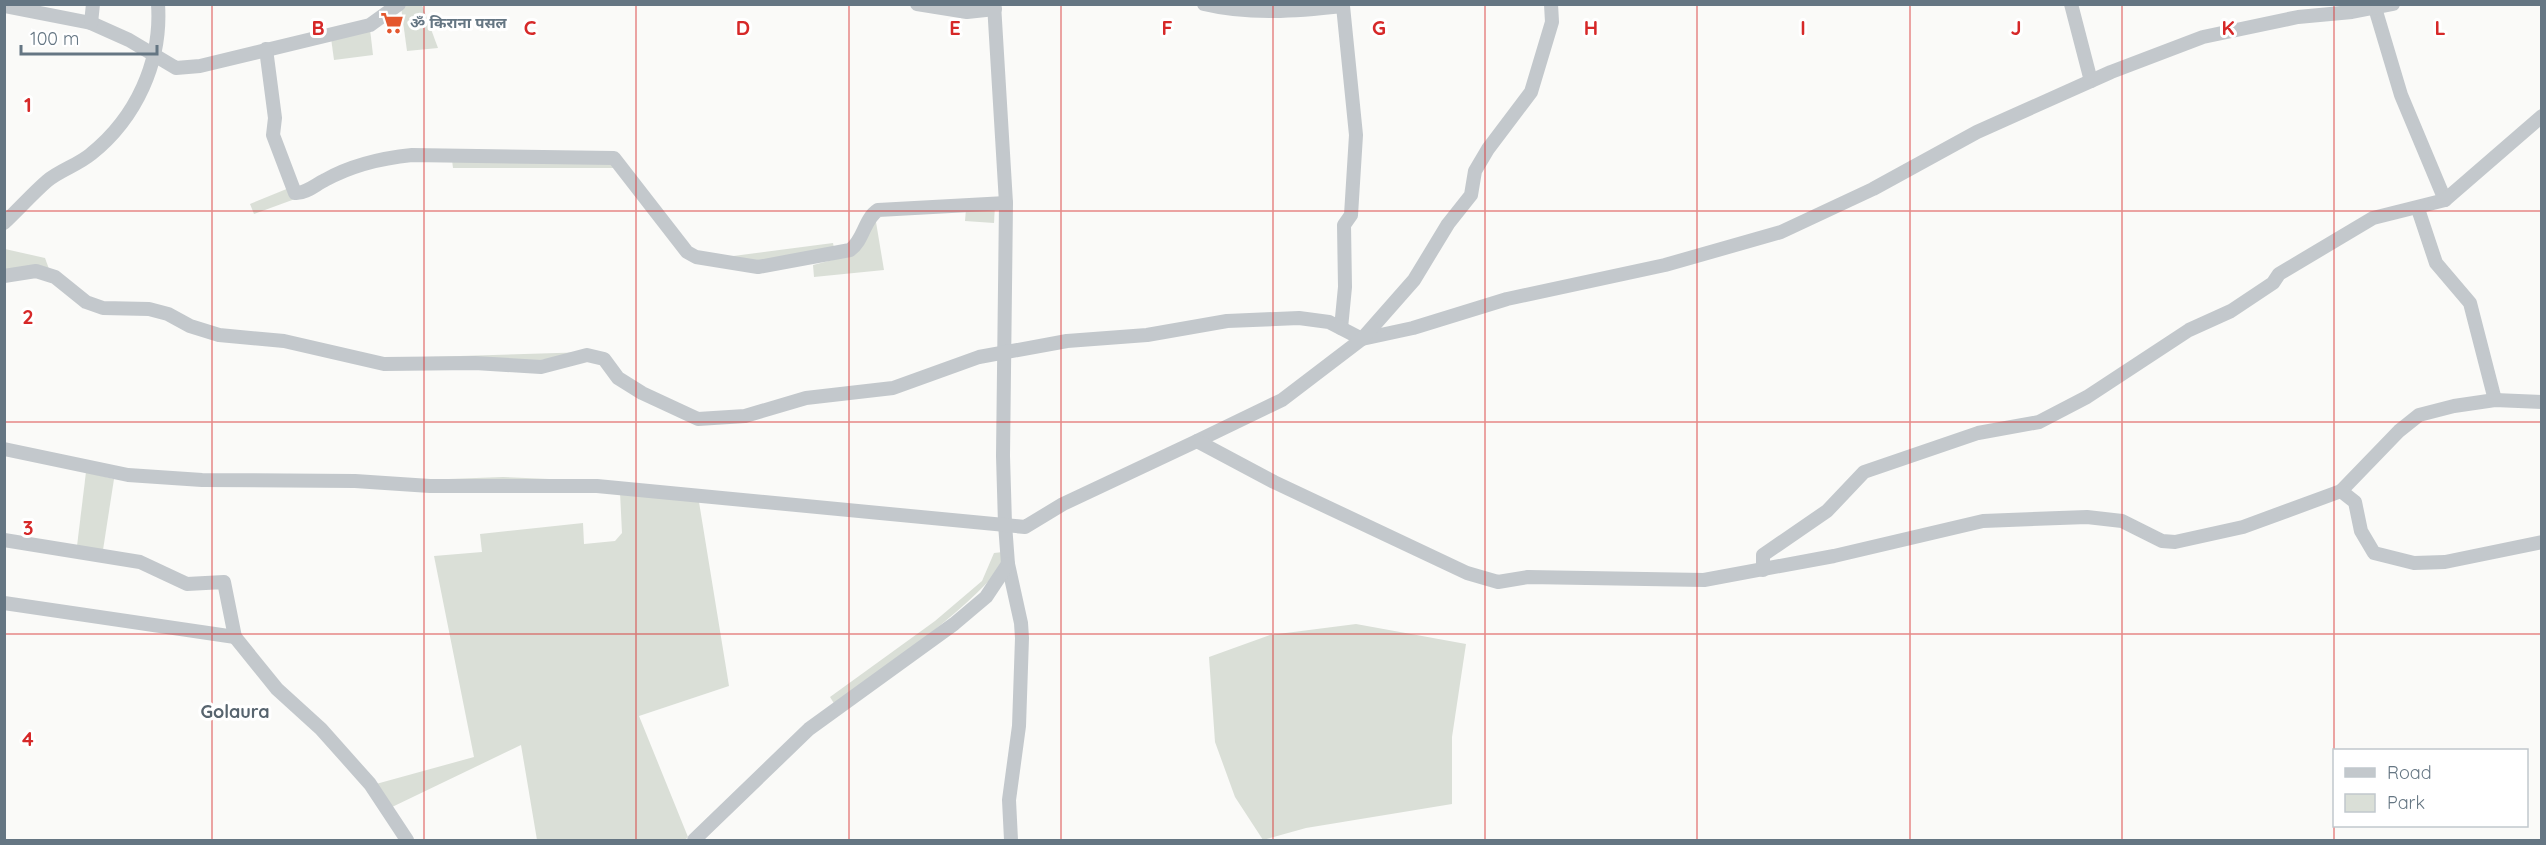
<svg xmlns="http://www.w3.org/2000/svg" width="2546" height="845" font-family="Quicksand,'Noto Sans Devanagari',sans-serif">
<rect width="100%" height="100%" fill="#fafaf8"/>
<g fill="#dadfd7">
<polygon points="405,5 422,5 438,48 407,51 401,7"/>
<polygon points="370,29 373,55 334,60 331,38"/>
<polygon points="452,160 608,161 616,168 453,168"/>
<polygon points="289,188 295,199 254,214 250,204"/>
<polygon points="995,205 994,223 965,221 966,209"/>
<polygon points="875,216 884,270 814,277 813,265 852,255"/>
<polygon points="833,243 834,248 758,264 718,258"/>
<polygon points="5,249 45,258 49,269 5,271"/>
<polygon points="590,352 535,361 393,358"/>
<polygon points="86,472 114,479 103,550 77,546"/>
<polygon points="503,477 620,482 803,500 421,480"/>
<polygon points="620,492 699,502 729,686 639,716 688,837 685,840 537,840 521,745 390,808 376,784 474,757 434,556 482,552 480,534 583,523 584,544 615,541 622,533"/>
<path d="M1003 552 1005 562C959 620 892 659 835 705L830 697 935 621 982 581 994 553Z"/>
<polygon points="1356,624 1466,644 1452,737 1452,804 1306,828 1263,840 1235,797 1215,742 1209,657 1270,635"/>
</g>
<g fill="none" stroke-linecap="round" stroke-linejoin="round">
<g stroke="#c3c8cc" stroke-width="14">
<polyline points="917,4 967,12 995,9"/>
<polyline points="994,4 1006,203 1003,456 1005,524 1008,564 1021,623 1022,638 1019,726 1009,800 1011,840"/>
<path d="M1204 4C1249 15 1298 11 1343 6L1356 135 1351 215 1344 225 1345 287 1341 328"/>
<polyline points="2071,4 2091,81"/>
<polyline points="4,6 91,23 129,40 176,68 200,66 370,25 399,4"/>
<polyline points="2375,8 2401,95 2445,200"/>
<polyline points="91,23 93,4"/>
<path d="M266 49 275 118 273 135 295 193C305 194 315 185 325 180 352 165 382 158 412 155L614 158 687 252 696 257 758 267 850 250C864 240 864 219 878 210L1006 203"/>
<polyline points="2418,209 2436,263 2470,303 2495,400"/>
<path d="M4 223C19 209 32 194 47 181 60 170 78 165 91 154 136 118 162 62 158 4"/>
<polyline points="4,276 36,271 55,277 86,302 103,308 149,309 168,314 190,326 219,335 284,341 384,364 475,363 541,367 587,355 604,359 618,378 642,393 698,419 745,416 806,398 893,388 979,357 1067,341 1147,335 1227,321 1299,318 1329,322 1362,339 1413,328 1507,299 1665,265 1781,232 1873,189 1977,132 2111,72 2203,37 2298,17 2352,12 2393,4"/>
<polyline points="1197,441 1282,400 1362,339 1414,280 1448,224 1471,195 1475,171 1488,149 1531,92 1552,22 1551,4"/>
<polyline points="4,449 128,475 202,480 355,481 430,486 597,486 1025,527 1063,504 1197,441 1274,482 1467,573 1498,582 1528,577 1704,580 1834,556 1983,521 2087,517 2122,521 2162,541 2175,542 2243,527 2341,491 2399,431 2419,415 2454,406 2495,400 2542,402"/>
<polyline points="2341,491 2355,502 2361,531 2374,553 2414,563 2445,562 2542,542"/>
<polyline points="4,540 140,562 187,584 224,582 235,637 277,689 321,729 370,784 407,840"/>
<polyline points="1763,570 1763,555 1827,511 1864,472 1978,433 2039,422 2087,397 2189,330 2231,311 2273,283 2279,274 2373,218 2445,200 2542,116"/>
<polyline points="4,603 235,637"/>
<polyline points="694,840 809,729 954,624 986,597 1008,564"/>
</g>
</g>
<path fill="none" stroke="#d62828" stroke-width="1.5" stroke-opacity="0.55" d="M212 4V840M424 4V840M636 4V840M849 4V840M1061 4V840M1273 4V840M1485 4V840M1697 4V840M1910 4V840M2122 4V840M2334 4V840M4 211H2542M4 422H2542M4 634H2542"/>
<defs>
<g id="supermarket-bare" transform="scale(1.8)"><path d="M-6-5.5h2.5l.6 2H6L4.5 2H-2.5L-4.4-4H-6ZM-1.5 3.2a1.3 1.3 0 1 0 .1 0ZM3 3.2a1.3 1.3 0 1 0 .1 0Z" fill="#e4572e" stroke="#fff" stroke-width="2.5" paint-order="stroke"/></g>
</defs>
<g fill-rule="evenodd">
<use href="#supermarket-bare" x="392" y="23"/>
</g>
<g text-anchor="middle" stroke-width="6" stroke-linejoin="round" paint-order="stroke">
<g font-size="15" font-weight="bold" fill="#657683" stroke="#fff" text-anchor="start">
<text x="410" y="28">ॐ किराना पसल</text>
</g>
<g font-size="18" font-weight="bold" fill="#57646e" stroke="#fff">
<text x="235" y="718">Golaura</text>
</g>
</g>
<g font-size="20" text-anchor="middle" font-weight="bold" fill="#d62828" stroke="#fff" stroke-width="6" stroke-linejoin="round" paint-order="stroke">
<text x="318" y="35">B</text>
<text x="530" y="35">C</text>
<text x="743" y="35">D</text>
<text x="955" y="35">E</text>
<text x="1167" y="35">F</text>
<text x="1379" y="35">G</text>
<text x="1591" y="35">H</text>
<text x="1803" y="35">I</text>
<text x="2016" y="35">J</text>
<text x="2228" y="35">K</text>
<text x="2440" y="35">L</text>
<text x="28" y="112">1</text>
<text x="28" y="324">2</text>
<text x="28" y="535">3</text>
<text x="28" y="746">4</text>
</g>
<rect width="2546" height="845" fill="none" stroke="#657683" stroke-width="12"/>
<rect x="2333" y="749" width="195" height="78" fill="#ffffff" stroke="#c1c8cd" stroke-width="1.5"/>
<rect x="2345" y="768" width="30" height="9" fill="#c3c8cc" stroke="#c1c8cd" stroke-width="1.5"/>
<text x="2387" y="779" font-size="18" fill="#657683">Road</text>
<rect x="2345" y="794" width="30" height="18" fill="#dadfd7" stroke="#c1c8cd" stroke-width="1.5"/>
<text x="2387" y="809" font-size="18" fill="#657683">Park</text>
<path d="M21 45v9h136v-9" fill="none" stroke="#657683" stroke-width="3"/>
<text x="30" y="45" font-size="18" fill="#657683" stroke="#ffffff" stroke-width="4.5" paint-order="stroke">100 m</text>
</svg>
